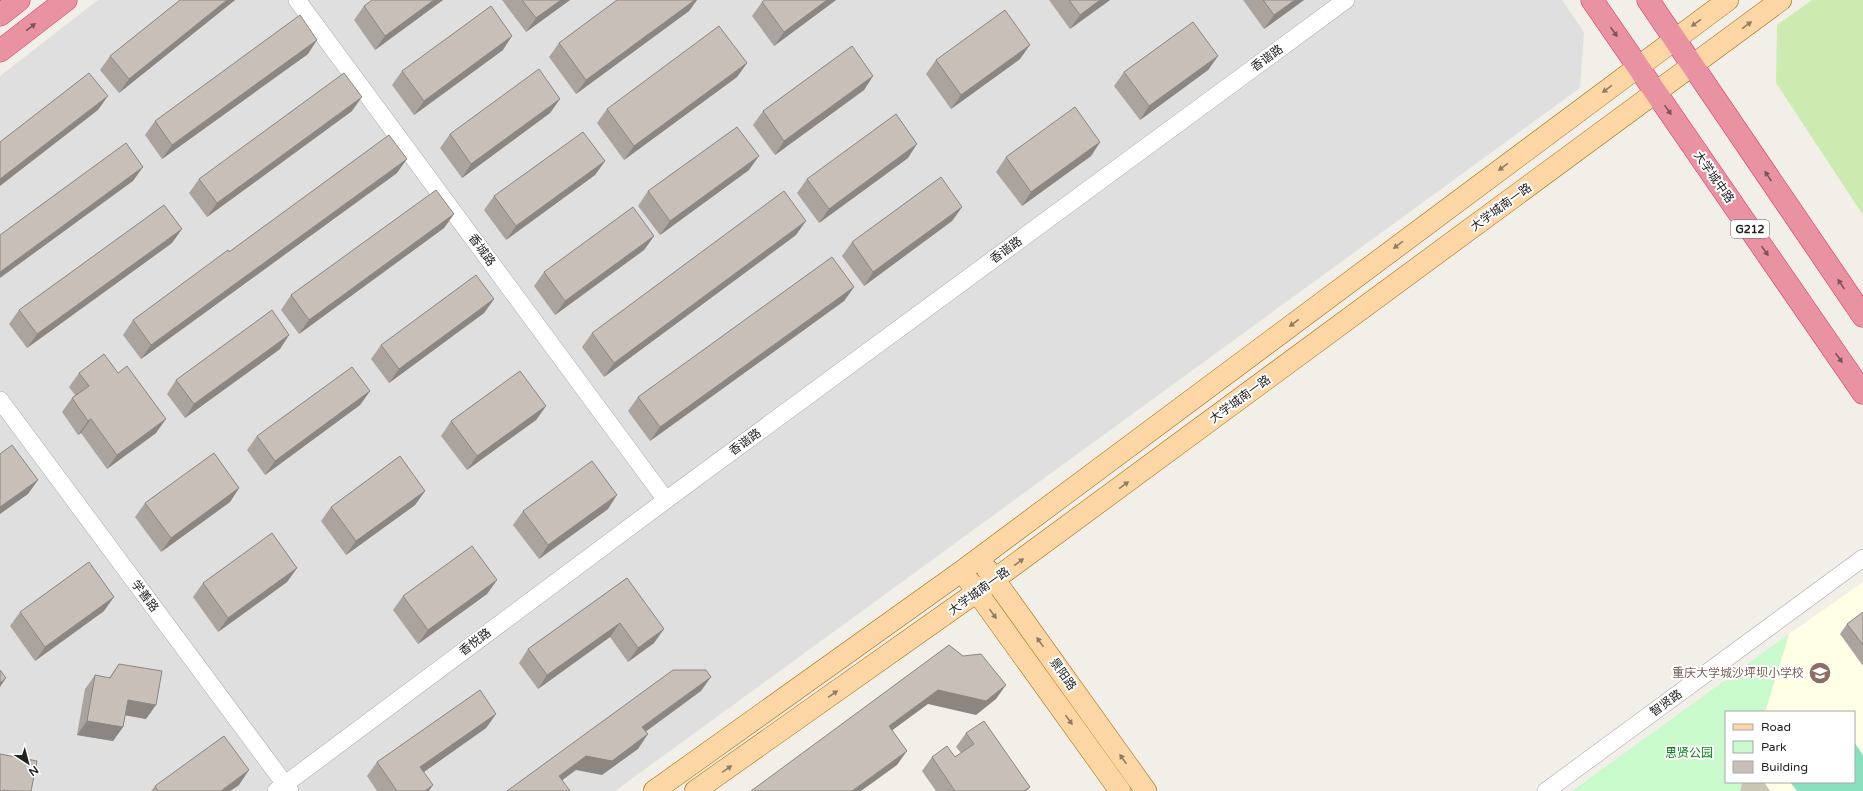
<svg xmlns="http://www.w3.org/2000/svg" width="1863" height="791" font-family="'Varela Round','Noto Sans SC',sans-serif">
<rect width="100%" height="100%" fill="#f2efe9"/>
<polygon fill="#e0dfdf" points="98,0 1562,0 1584,32 1580,88 615,791 0,791 0,76"/>
<polygon fill="#ffffe5" points="1863,582 1863,791 1770,791 1764,782 1854,782 1854,712 1765,712 1789,634"/>
<polygon fill="#c7c7b4" points="1742,782 1764,782 1770,791 1740,791"/>
<polygon fill="#cdebb0" points="1812,0 1863,0 1863,215 1776,83 1777,25"/>
<polygon fill="#c8facc" points="1789,634 1765,712 1726,712 1726,782 1742,782 1740,791 1572,791"/>
<polygon fill="#88e0be" points="1854,742 1863,755 1863,791 1797,791 1790,782 1854,782"/>
<g fill="none" stroke-linecap="round" stroke-linejoin="round">
<g stroke="#a9a9a9" stroke-width="18">
<g id="minor">
<polyline points="297,0 666,500"/>
<polyline points="0,400 290,791"/>
<polyline points="276,791 666,500 1346,0"/>
<polyline points="1546,791 1863,558"/>
</g>
</g>
<g stroke="#a06b00" stroke-width="22">
<g id="major">
<polyline points="987,569 1146,791"/>
<polyline points="969,581 1120,791"/>
<polyline points="654,791 962,571 1728,0"/>
<polyline points="695,791 995,579 1781,0"/>
</g>
</g>
<g stroke="#dc2a67" stroke-width="23">
<g id="highway">
<polyline points="1592,0 1863,393"/>
<polyline points="1648,0 1863,316"/>
<polyline points="0,15 19,0"/>
<polyline points="0,51 66,0"/>
</g>
</g>
<use href="#minor" stroke="#fff" stroke-width="17"/>
<use href="#major" stroke="#fcd6a4" stroke-width="21"/>
<use href="#highway" stroke="#e892a2" stroke-width="22"/>
</g>
<g fill="#aba49e">
<polygon points="180,0 235,0 119,93 100,70 110,56"/>
<polygon points="443,0 375,50 354,20 364,6"/>
<polygon points="502,0 570,0 526,32"/>
<polygon points="617,0 697,0 689,11 576,94 549,57 559,43"/>
<polygon points="765,0 836,0 774,46 752,16 762,2"/>
<polygon points="1049,0 1110,0 1070,29"/>
<polygon points="1243,0 1304,0 1264,29"/>
<polygon points="503,50 414,115 392,85 402,71"/>
<polygon points="308,54 162,159 145,135 155,121"/>
<polygon points="1218,56 1208,70 1140,120 1114,86 1124,72"/>
<polygon points="1020,59 951,109 926,74 936,60"/>
<polygon points="747,63 737,77 624,160 597,123 607,109"/>
<polygon points="873,76 864,90 775,155 753,125 763,111"/>
<polygon points="560,99 550,113 462,178 440,148 450,134"/>
<polygon points="352,111 207,217 189,193 199,179"/>
<polygon points="1100,142 1091,156 1022,206 996,172 1006,157"/>
<polygon points="908,158 819,223 797,193 807,179"/>
<polygon points="605,161 595,175 506,240 484,210 494,196"/>
<polygon points="749,170 660,235 638,206 648,191"/>
<polygon points="397,173 141,359 123,335 133,320"/>
<polygon points="962,207 952,221 864,286 842,256 852,242"/>
<polygon points="454,214 444,228 299,334 281,310 291,295"/>
<polygon points="796,235 604,377 582,347 592,333"/>
<polygon points="654,236 644,250 555,315 534,286 544,272"/>
<polygon points="172,243 27,348 9,324 19,310"/>
<polygon points="854,287 844,301 650,441 628,411 638,397"/>
<polygon points="494,299 484,313 389,383 371,359 381,345"/>
<polygon points="289,335 280,349 185,418 167,394 176,380"/>
<polygon points="79,373 156,433 107,469 81,433 78,435 62,412 72,398 75,395 69,387"/>
<polygon points="370,391 360,405 265,475 247,450 257,436"/>
<polygon points="546,406 536,420 467,470 441,436 451,421"/>
<polygon points="239,488 230,502 161,552 135,517 145,503"/>
<polygon points="425,491 415,505 346,555 321,521 331,507"/>
<polygon points="608,509 539,559 513,525 523,511"/>
<polygon points="297,568 287,582 218,632 193,597 203,583"/>
<polygon points="627,578 654,643 628,662 610,637 538,689 519,663 528,649"/>
<polygon points="497,580 487,594 418,644 393,610 403,596"/>
<polygon points="104,611 35,661 10,626 20,612"/>
<polygon points="1863,612 1863,666 1840,634 1847,624"/>
<polygon points="119,664 146,719 125,715 123,727 113,741 77,735 85,689 95,675 109,678"/>
<polygon points="496,714 486,728 424,772 429,791 377,791 367,776 377,762"/>
<polygon points="966,733 1030,787 1027,791 936,791 922,771 932,757 955,757 961,753 956,747"/>
<polygon points="239,785 230,791 151,791 155,786"/>
</g>
<g fill="#8b8681">
<polygon points="227,0 235,0 119,93 129,79"/>
<polygon points="434,0 443,0 375,50 385,36"/>
<polygon points="561,0 570,0 526,32 536,18"/>
<polygon points="695,0 697,0 689,11 576,94 586,80"/>
<polygon points="827,0 836,0 774,46 784,32"/>
<polygon points="1100,0 1110,0 1070,29 1080,15"/>
<polygon points="1295,0 1304,0 1264,29 1274,15"/>
<polygon points="512,36 503,50 414,115 424,101"/>
<polygon points="317,40 308,54 162,159 172,145"/>
<polygon points="1030,45 1020,59 951,109 961,95"/>
<polygon points="1218,56 1208,70 1140,120 1149,106"/>
<polygon points="747,63 737,77 624,160 634,146"/>
<polygon points="873,76 864,90 775,155 784,141"/>
<polygon points="108,96 98,110 0,186 0,179"/>
<polygon points="362,97 352,111 207,217 217,203"/>
<polygon points="560,99 550,113 462,178 471,164"/>
<polygon points="1100,142 1091,156 1022,206 1031,192"/>
<polygon points="917,144 908,158 819,223 829,209"/>
<polygon points="759,156 749,170 660,235 670,221"/>
<polygon points="407,159 397,173 141,359 151,345"/>
<polygon points="605,161 595,175 506,240 516,226"/>
<polygon points="143,167 133,181 0,278 0,272"/>
<polygon points="962,207 952,221 864,286 873,272"/>
<polygon points="454,214 444,228 299,334 309,320"/>
<polygon points="806,221 796,235 604,377 614,363"/>
<polygon points="182,229 172,243 27,348 37,334"/>
<polygon points="654,236 644,250 555,315 565,301"/>
<polygon points="854,287 844,301 650,441 660,427"/>
<polygon points="494,299 484,313 389,383 399,369"/>
<polygon points="289,335 280,349 185,418 194,404"/>
<polygon points="370,391 360,405 265,475 275,461"/>
<polygon points="546,406 536,420 467,470 477,456"/>
<polygon points="91,419 81,433 78,435 88,421"/>
<polygon points="166,419 156,433 107,469 117,455"/>
<polygon points="38,480 28,494 0,514 0,507"/>
<polygon points="239,488 230,502 161,552 171,538"/>
<polygon points="425,491 415,505 346,555 356,541"/>
<polygon points="617,495 608,509 539,559 548,545"/>
<polygon points="297,568 287,582 218,632 228,618"/>
<polygon points="497,580 487,594 418,644 428,630"/>
<polygon points="114,597 104,611 35,661 45,647"/>
<polygon points="620,623 610,637 538,689 547,675"/>
<polygon points="664,629 654,643 628,662 638,648"/>
<polygon points="711,677 701,691 633,741 642,727"/>
<polygon points="6,678 0,687 0,683"/>
<polygon points="1006,685 996,699 976,715 928,704 879,740 889,726 938,690"/>
<polygon points="128,700 156,705 146,719 118,714"/>
<polygon points="496,714 486,728 411,781 420,767"/>
<polygon points="87,721 123,727 113,741 77,735"/>
<polygon points="648,734 638,749 602,775 576,770 549,790 559,776 586,756"/>
<polygon points="907,751 897,765 861,791 852,791"/>
<polygon points="249,770 239,785 230,791 221,791"/>
<polygon points="433,785 429,791 425,791"/>
</g>
<g fill="#c7bfb8" stroke="#8b8681">
<polygon points="180,0 227,0 129,79 110,56"/>
<polygon points="372,0 434,0 385,36 364,6"/>
<polygon points="522,0 561,0 536,18"/>
<polygon points="617,0 695,0 586,80 559,43"/>
<polygon points="765,0 827,0 784,32 762,2"/>
<polygon points="1069,0 1100,0 1080,15"/>
<polygon points="1263,0 1295,0 1274,15"/>
<polygon points="491,6 512,36 424,101 402,71"/>
<polygon points="1005,10 1030,45 961,95 936,60"/>
<polygon points="300,15 317,40 172,145 155,121"/>
<polygon points="1193,22 1218,56 1149,106 1124,72"/>
<polygon points="719,26 747,63 634,146 607,109"/>
<polygon points="852,46 873,76 784,141 763,111"/>
<polygon points="539,69 560,99 471,164 450,134"/>
<polygon points="89,73 108,96 0,179 0,142"/>
<polygon points="344,73 362,97 217,203 199,179"/>
<polygon points="1075,107 1100,142 1031,192 1006,157"/>
<polygon points="896,114 917,144 829,209 807,179"/>
<polygon points="737,127 759,156 670,221 648,191"/>
<polygon points="583,132 605,161 516,226 494,196"/>
<polygon points="389,135 407,159 151,345 133,320 228,250 229,252"/>
<polygon points="126,143 143,167 0,272 0,235"/>
<polygon points="941,177 962,207 873,272 852,242"/>
<polygon points="436,190 454,214 309,320 291,295"/>
<polygon points="784,191 806,221 614,363 592,333"/>
<polygon points="164,205 182,229 37,334 19,310"/>
<polygon points="633,207 654,236 565,301 544,272"/>
<polygon points="832,257 854,287 660,427 638,397"/>
<polygon points="476,275 494,299 399,369 381,345"/>
<polygon points="272,310 289,335 194,404 176,380"/>
<polygon points="104,354 118,373 127,366 166,419 117,455 91,419 88,421 72,398 89,386 79,373"/>
<polygon points="352,367 370,391 275,461 257,436"/>
<polygon points="520,371 546,406 477,456 451,421"/>
<polygon points="12,445 38,480 0,507 0,454"/>
<polygon points="214,453 239,488 171,538 145,503"/>
<polygon points="400,456 425,491 356,541 331,507"/>
<polygon points="592,461 617,495 548,545 523,511"/>
<polygon points="272,533 297,568 228,618 203,583"/>
<polygon points="472,546 497,580 428,630 403,596"/>
<polygon points="89,562 114,597 45,647 20,612"/>
<polygon points="627,578 664,629 638,648 620,623 547,675 528,649"/>
<polygon points="1863,612 1863,645 1847,624"/>
<polygon points="949,645 963,656 981,654 1006,685 986,701 938,690 889,726 907,751 852,791 751,791"/>
<polygon points="119,664 162,671 156,705 128,700 123,727 87,721 95,675 110,678"/>
<polygon points="0,670 6,678 0,683"/>
<polygon points="673,670 706,670 711,677 642,727 648,734 612,761 586,756 559,776 570,791 507,791"/>
<polygon points="480,690 496,714 420,767 433,785 425,791 397,791 377,762"/>
<polygon points="984,721 1030,787 1024,791 955,791 932,757 947,746 955,757 974,744 966,733"/>
<polygon points="224,736 249,770 221,791 158,791 155,786"/>
<polygon points="0,754 37,761 31,791 11,791 3,790 2,791 0,791"/>
</g>
<defs><path id="oneway-solid" d="M-6-.8H1V-3.2L6.5 0L1 3.2V.8H-6Z"/></defs>
<g fill="#8f7c63">
<use href="#oneway-solid" transform="translate(1696 23) rotate(144)"/>
<use href="#oneway-solid" transform="translate(1747 25) rotate(-36)"/>
<use href="#oneway-solid" transform="translate(1607 89) rotate(143)"/>
<use href="#oneway-solid" transform="translate(1503 167) rotate(143)"/>
<use href="#oneway-solid" transform="translate(1398 245) rotate(143)"/>
<use href="#oneway-solid" transform="translate(1294 323) rotate(143)"/>
<use href="#oneway-solid" transform="translate(1124 485) rotate(-36)"/>
<use href="#oneway-solid" transform="translate(1019 562) rotate(-36)"/>
<use href="#oneway-solid" transform="translate(993 614) rotate(54)"/>
<use href="#oneway-solid" transform="translate(1040 642) rotate(-125)"/>
<use href="#oneway-solid" transform="translate(833 694) rotate(-35)"/>
<use href="#oneway-solid" transform="translate(1069 720) rotate(54)"/>
<use href="#oneway-solid" transform="translate(1123 759) rotate(-125)"/>
<use href="#oneway-solid" transform="translate(727 769) rotate(-35)"/>
</g>
<g fill="#7b545c">
<use href="#oneway-solid" transform="translate(31 27) rotate(-38)"/>
<use href="#oneway-solid" transform="translate(1614 32) rotate(55)"/>
<use href="#oneway-solid" transform="translate(1668 110) rotate(55)"/>
<use href="#oneway-solid" transform="translate(1768 176) rotate(-124)"/>
<use href="#oneway-solid" transform="translate(1765 251) rotate(55)"/>
<use href="#oneway-solid" transform="translate(1841 284) rotate(-124)"/>
<use href="#oneway-solid" transform="translate(1839 358) rotate(55)"/>
</g>
<defs>
<g id="school-disc" transform="scale(1.15)"><circle r="9.5" fill="#8d6e63" stroke="#fff"/><path d="M0-5L7-2L0 1L-7-2ZM-4 1L0 2.5L4 1V4Q0 6-4 4Z" fill="#fff"/></g>
</defs>
<g fill-rule="evenodd">
<use href="#school-disc" x="1820" y="673"/>
</g>
<g text-anchor="middle" stroke-width="4" stroke-linejoin="round" paint-order="stroke">
<rect fill="#fff" stroke="#646464" stroke-width="1" x="1731" y="220" width="38" height="18" rx="3"/>
<g font-size="11" font-weight="bold" fill="#222">
<text x="1750" y="233">G212</text>
</g>
<g font-size="12" fill="#222" stroke="#fff">
<text transform="translate(1267 58) rotate(-36)" y="4">香谐路</text>
<text transform="translate(1714 177) rotate(55)" y="4">大学城中路</text>
<text transform="translate(1501 207) rotate(-36)" y="4">大学城南一路</text>
<text transform="translate(482 250) rotate(54)" y="4">香城路</text>
<text transform="translate(1006 250) rotate(-36)" y="4">香谐路</text>
<text transform="translate(1240 399) rotate(-36)" y="4">大学城南一路</text>
<text transform="translate(745 442) rotate(-36)" y="4">香谐路</text>
<text transform="translate(979 591) rotate(-36)" y="4">大学城南一路</text>
<text transform="translate(145 596) rotate(53)" y="4">学善路</text>
<text transform="translate(475 642) rotate(-37)" y="4">香悦路</text>
<text transform="translate(1063 674) rotate(55)" y="4">景阳路</text>
<text transform="translate(1666 703) rotate(-36)" y="4">智贤路</text>
</g>
<g font-size="12" fill="#785e54" stroke="#fff" text-anchor="end">
<text x="1804" y="677">重庆大学城沙坪坝小学校</text>
</g>
<g font-size="12" fill="#0c8416" stroke="#fff">
<text x="1689" y="757">思贤公园</text>
</g>
</g>
<rect x="1725" y="711" width="130" height="72" fill="#ffffff" stroke="#a7a7a7"/>
<rect x="1733" y="724" width="20" height="6" fill="#fcd6a4" stroke="#a7a7a7"/>
<text x="1761" y="731" font-size="12" fill="#222222">Road</text>
<rect x="1733" y="741" width="20" height="12" fill="#c8facc" stroke="#a7a7a7"/>
<text x="1761" y="751" font-size="12" fill="#222222">Park</text>
<rect x="1733" y="761" width="20" height="12" fill="#c7bfb8" stroke="#a7a7a7"/>
<text x="1761" y="771" font-size="12" fill="#222222">Building</text>
<g transform="translate(28 763) rotate(144)" stroke="#ffffff" stroke-width="3" paint-order="stroke">
<path d="M0-3L7 15L0 10L-7 15Z" fill="#222222"/>
<text y="-6" font-size="11" font-weight="bold" text-anchor="middle" fill="#222222">N</text>
</g>
</svg>
